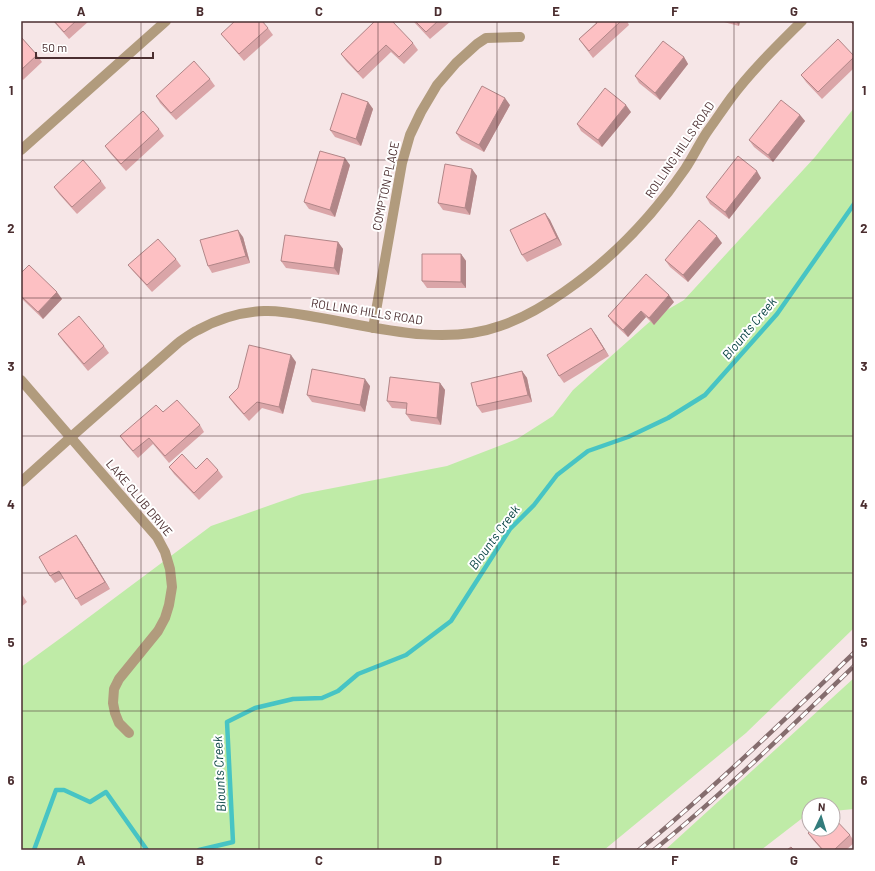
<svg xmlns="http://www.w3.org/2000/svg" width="875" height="871" font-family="Barlow,sans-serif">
<rect width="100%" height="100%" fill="#f6e6e7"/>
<g fill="#bfeba7">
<polygon points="854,108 854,628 746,733 604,850 21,850 21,667 69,632 211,526 302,494 447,466 517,439 553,416 573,390 655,317 684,300 815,157"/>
<polygon points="854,678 854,809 833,811 833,805 809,805 809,813 761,850 665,850"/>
</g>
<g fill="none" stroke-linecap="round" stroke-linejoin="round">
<g stroke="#47c4c4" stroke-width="4.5">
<polyline points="34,850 56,790 64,790 90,802 106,792 147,850"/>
<polyline points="199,850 233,842 227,722 255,708 293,699 322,698 338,691 358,674 406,655 451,621 510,529 534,505 557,475 588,451 628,437 668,418 705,395 777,314 854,204"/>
</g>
<g stroke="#b19b7d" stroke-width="10">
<polyline points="21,150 166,21"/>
<polyline points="373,328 402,163 410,135 421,112 437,85 456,63 477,44 486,38 520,37"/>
<polyline points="21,380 136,513 157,537 165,552 170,569 172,587 169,605 165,618 158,631 119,679 114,689 113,703 115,713 119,723 129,733"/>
<path d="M21 482 71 437 178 343C185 338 191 333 198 330 218 319 241 312 264 311 283 310 302 315 321 318 377 328 445 346 500 326 524 318 544 306 564 292 612 259 652 217 685 169 693 157 699 144 707 132 715 121 723 109 731 98 752 70 777 46 802 21"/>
</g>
<g stroke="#856d6e" stroke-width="4.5">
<g id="rail">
<path d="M639 850C714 788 784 720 854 653"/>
<path d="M654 850C724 793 789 729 854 666"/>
</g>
</g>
<use href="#rail" stroke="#fff" stroke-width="3" stroke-dasharray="9" stroke-linecap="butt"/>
</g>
<g fill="#daa5a8">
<polygon points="53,21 89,21 69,39"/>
<polygon points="375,21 413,43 418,50 404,64 391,52 363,79 346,61 341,54"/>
<polygon points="413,21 451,21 430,39"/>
<polygon points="594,21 627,21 629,25 593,58 584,46 579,39 596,23"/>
<polygon points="720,21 740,21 739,26"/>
<polygon points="268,28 273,35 244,61 226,40 221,34"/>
<polygon points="21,37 37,55 42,62 23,80 21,78"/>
<polygon points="854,56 854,68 822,99 806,82 801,75"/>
<polygon points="684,57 688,64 660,100 639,83 635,76"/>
<polygon points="210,79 215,86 176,120 160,103 156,96"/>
<polygon points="368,102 373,109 361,146 335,137 330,130"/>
<polygon points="510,105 484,152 461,140 456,133"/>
<polygon points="631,112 602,147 581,131 577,124"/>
<polygon points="800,115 805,121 773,162 754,147 749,140"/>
<polygon points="159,129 164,136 126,171 110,153 105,146"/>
<polygon points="350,165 335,217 309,209 304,202"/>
<polygon points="472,169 477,176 470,215 443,210 438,203"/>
<polygon points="761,178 729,219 710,204 706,197"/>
<polygon points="101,181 106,188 77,214 59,194 54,187"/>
<polygon points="545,213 550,220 562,245 527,262 522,255"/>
<polygon points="243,237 250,263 212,273 208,266"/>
<polygon points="338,242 343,249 339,275 286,268 281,261"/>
<polygon points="722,243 688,282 670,267 665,260"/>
<polygon points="461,254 466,261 466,288 427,288 422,281"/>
<polygon points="176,259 181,266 152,292 133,271 128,265"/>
<polygon points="21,273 62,299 43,319 21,298"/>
<polygon points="674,302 654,325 646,317 628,337 613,323 608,316"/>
<polygon points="58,334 104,346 109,353 88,371 63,341"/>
<polygon points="596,335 609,356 564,383 559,376"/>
<polygon points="296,362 283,414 262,408 249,421 234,404 229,397"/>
<polygon points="522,371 527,378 532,402 482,413 477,406"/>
<polygon points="440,383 445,390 441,425 411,421 406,414 406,409 392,408 387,401"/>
<polygon points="370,386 365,412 312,402 307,395"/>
<polygon points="163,412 200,425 204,432 169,463 153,444 138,458 125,443 120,436"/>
<polygon points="169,467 218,470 223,477 199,500 174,474"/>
<polygon points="81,542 110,589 81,606 64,578 55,583 50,576"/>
<polygon points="21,593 27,602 21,607"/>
<polygon points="808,833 850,835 854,841 854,843 846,850 822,850 813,840"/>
</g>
<g fill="#b18688">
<polygon points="736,21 740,21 739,26"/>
<polygon points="684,57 688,64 660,100 655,93"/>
<polygon points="505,98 510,105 484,152 479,145"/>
<polygon points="368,102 373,109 361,146 356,139"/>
<polygon points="626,105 631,112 602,147 598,140"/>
<polygon points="800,115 805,121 773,162 768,155"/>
<polygon points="345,158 350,165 335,217 330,210"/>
<polygon points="472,169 477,176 470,215 465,208"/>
<polygon points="757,171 761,178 729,219 725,212"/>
<polygon points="545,213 550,220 562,245 557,238"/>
<polygon points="238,230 243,237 250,263 246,256"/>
<polygon points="717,236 722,243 688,282 683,275"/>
<polygon points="338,242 343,249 339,275 334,268"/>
<polygon points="461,254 466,261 466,288 461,282"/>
<polygon points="57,292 62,299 43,319 38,312"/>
<polygon points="669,295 674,302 654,325 649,318"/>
<polygon points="641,311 646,317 628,337 623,330"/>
<polygon points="591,328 596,335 609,356 604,349"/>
<polygon points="291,355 296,362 283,414 279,407"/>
<polygon points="522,371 527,378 532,402 528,395"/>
<polygon points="365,379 370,386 365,412 360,405"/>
<polygon points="440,383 445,390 441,425 437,418"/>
<polygon points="76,535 81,542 110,589 105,582"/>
</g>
<g fill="#fdc0c3" stroke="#b18688">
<polygon points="54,21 76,21 64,32"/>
<polygon points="235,21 262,21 268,28 239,54 221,34"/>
<polygon points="375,21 392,21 413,43 399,57 386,45 358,72 341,54"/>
<polygon points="415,21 438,21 426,32"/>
<polygon points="596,21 621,21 589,51 579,39 597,23"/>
<polygon points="850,21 854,21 854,25"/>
<polygon points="21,37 37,55 21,70"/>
<polygon points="838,39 854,56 854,57 818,92 801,75"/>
<polygon points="663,41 684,57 655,93 635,76"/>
<polygon points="194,61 210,79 171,113 156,96"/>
<polygon points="482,86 505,98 479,145 456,133"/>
<polygon points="605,88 626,105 598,140 577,124"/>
<polygon points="342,93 368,102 356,139 330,130"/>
<polygon points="781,100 800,115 768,155 749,140"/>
<polygon points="143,111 159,129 121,164 105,146"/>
<polygon points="320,151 345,158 330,210 304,202"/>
<polygon points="738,156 757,171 725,212 706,197"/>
<polygon points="83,160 101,181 72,207 54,187"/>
<polygon points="445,164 472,169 465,208 438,203"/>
<polygon points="545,213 557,238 522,255 510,230"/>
<polygon points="699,220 717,236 683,275 665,260"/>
<polygon points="238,230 246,256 208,266 200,240"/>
<polygon points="285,235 338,242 334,268 281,261"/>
<polygon points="158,239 176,259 147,285 128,265"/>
<polygon points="422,254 461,254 461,282 422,281"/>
<polygon points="29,265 57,292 38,312 21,296 21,273"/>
<polygon points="646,274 669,295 649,318 641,311 623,330 608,316"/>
<polygon points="79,316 104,346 84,364 58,334"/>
<polygon points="591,328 604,349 559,376 547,355"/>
<polygon points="249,345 291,355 279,407 257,402 244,414 229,397 238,388"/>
<polygon points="312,369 365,379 360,405 307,395"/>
<polygon points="522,371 528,395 477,406 471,383"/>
<polygon points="390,377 440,383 437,418 406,414 407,403 387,401"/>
<polygon points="177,400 200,425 165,456 149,438 133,451 120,436 156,405 163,412"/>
<polygon points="182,454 196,469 207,458 218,470 194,493 169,467"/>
<polygon points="76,535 105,582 76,599 59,571 50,576 39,557"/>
<polygon points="833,817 850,835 834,850 823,850 808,833 813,829 833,829"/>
<polygon points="791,847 794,850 787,850"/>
</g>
<path fill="none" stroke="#4b2e30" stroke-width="1" stroke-opacity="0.55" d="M141 21V850M259 21V850M378 21V850M497 21V850M616 21V850M734 21V850M21 160H854M21 298H854M21 436H854M21 573H854M21 711H854"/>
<g text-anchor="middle" stroke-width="4" stroke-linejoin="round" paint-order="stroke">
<g font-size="12" fill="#4b2e30" stroke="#fff">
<text transform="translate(680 150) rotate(-56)" y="4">ROLLING HILLS ROAD</text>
<text transform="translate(386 186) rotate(-78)" y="4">COMPTON PLACE</text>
<text transform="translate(367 312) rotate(9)" y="4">ROLLING HILLS ROAD</text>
<text transform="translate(139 498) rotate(50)" y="4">LAKE CLUB DRIVE</text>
</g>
<g font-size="13" font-style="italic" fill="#033f3f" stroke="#fff">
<text transform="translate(749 328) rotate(-50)" y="5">Blounts Creek</text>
<text transform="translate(494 537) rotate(-54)" y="5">Blounts Creek</text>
<text transform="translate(219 774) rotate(-93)" y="5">Blounts Creek</text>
</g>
</g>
<rect width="875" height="871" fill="none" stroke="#ffffff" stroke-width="44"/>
<g transform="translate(821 817) rotate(4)"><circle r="19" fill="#ffffff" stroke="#b7abac"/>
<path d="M0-3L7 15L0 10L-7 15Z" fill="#337c7c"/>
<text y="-6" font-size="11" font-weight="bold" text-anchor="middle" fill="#4b2e30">N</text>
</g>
<path d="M36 52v6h117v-6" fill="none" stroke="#4b2e30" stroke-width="2"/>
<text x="42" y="52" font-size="12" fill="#4b2e30" stroke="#ffffff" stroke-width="3" paint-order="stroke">50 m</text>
<rect x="22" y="22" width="831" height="827" fill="none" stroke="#4b2e30" stroke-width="1.5"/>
<g font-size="13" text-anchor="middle" font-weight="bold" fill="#4b2e30">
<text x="81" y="16">A</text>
<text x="200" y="16">B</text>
<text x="319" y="16">C</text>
<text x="438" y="16">D</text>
<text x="556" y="16">E</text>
<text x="675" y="16">F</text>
<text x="794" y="16">G</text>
<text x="11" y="95">1</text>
<text x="864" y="95">1</text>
<text x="11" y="233">2</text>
<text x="864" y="233">2</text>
<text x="11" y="371">3</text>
<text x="864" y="371">3</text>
<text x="11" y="509">4</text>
<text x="864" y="509">4</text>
<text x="11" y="647">5</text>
<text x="864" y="647">5</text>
<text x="11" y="785">6</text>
<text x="864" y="785">6</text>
<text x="81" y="865">A</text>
<text x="200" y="865">B</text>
<text x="319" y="865">C</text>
<text x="438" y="865">D</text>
<text x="556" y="865">E</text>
<text x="675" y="865">F</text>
<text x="794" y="865">G</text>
</g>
</svg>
